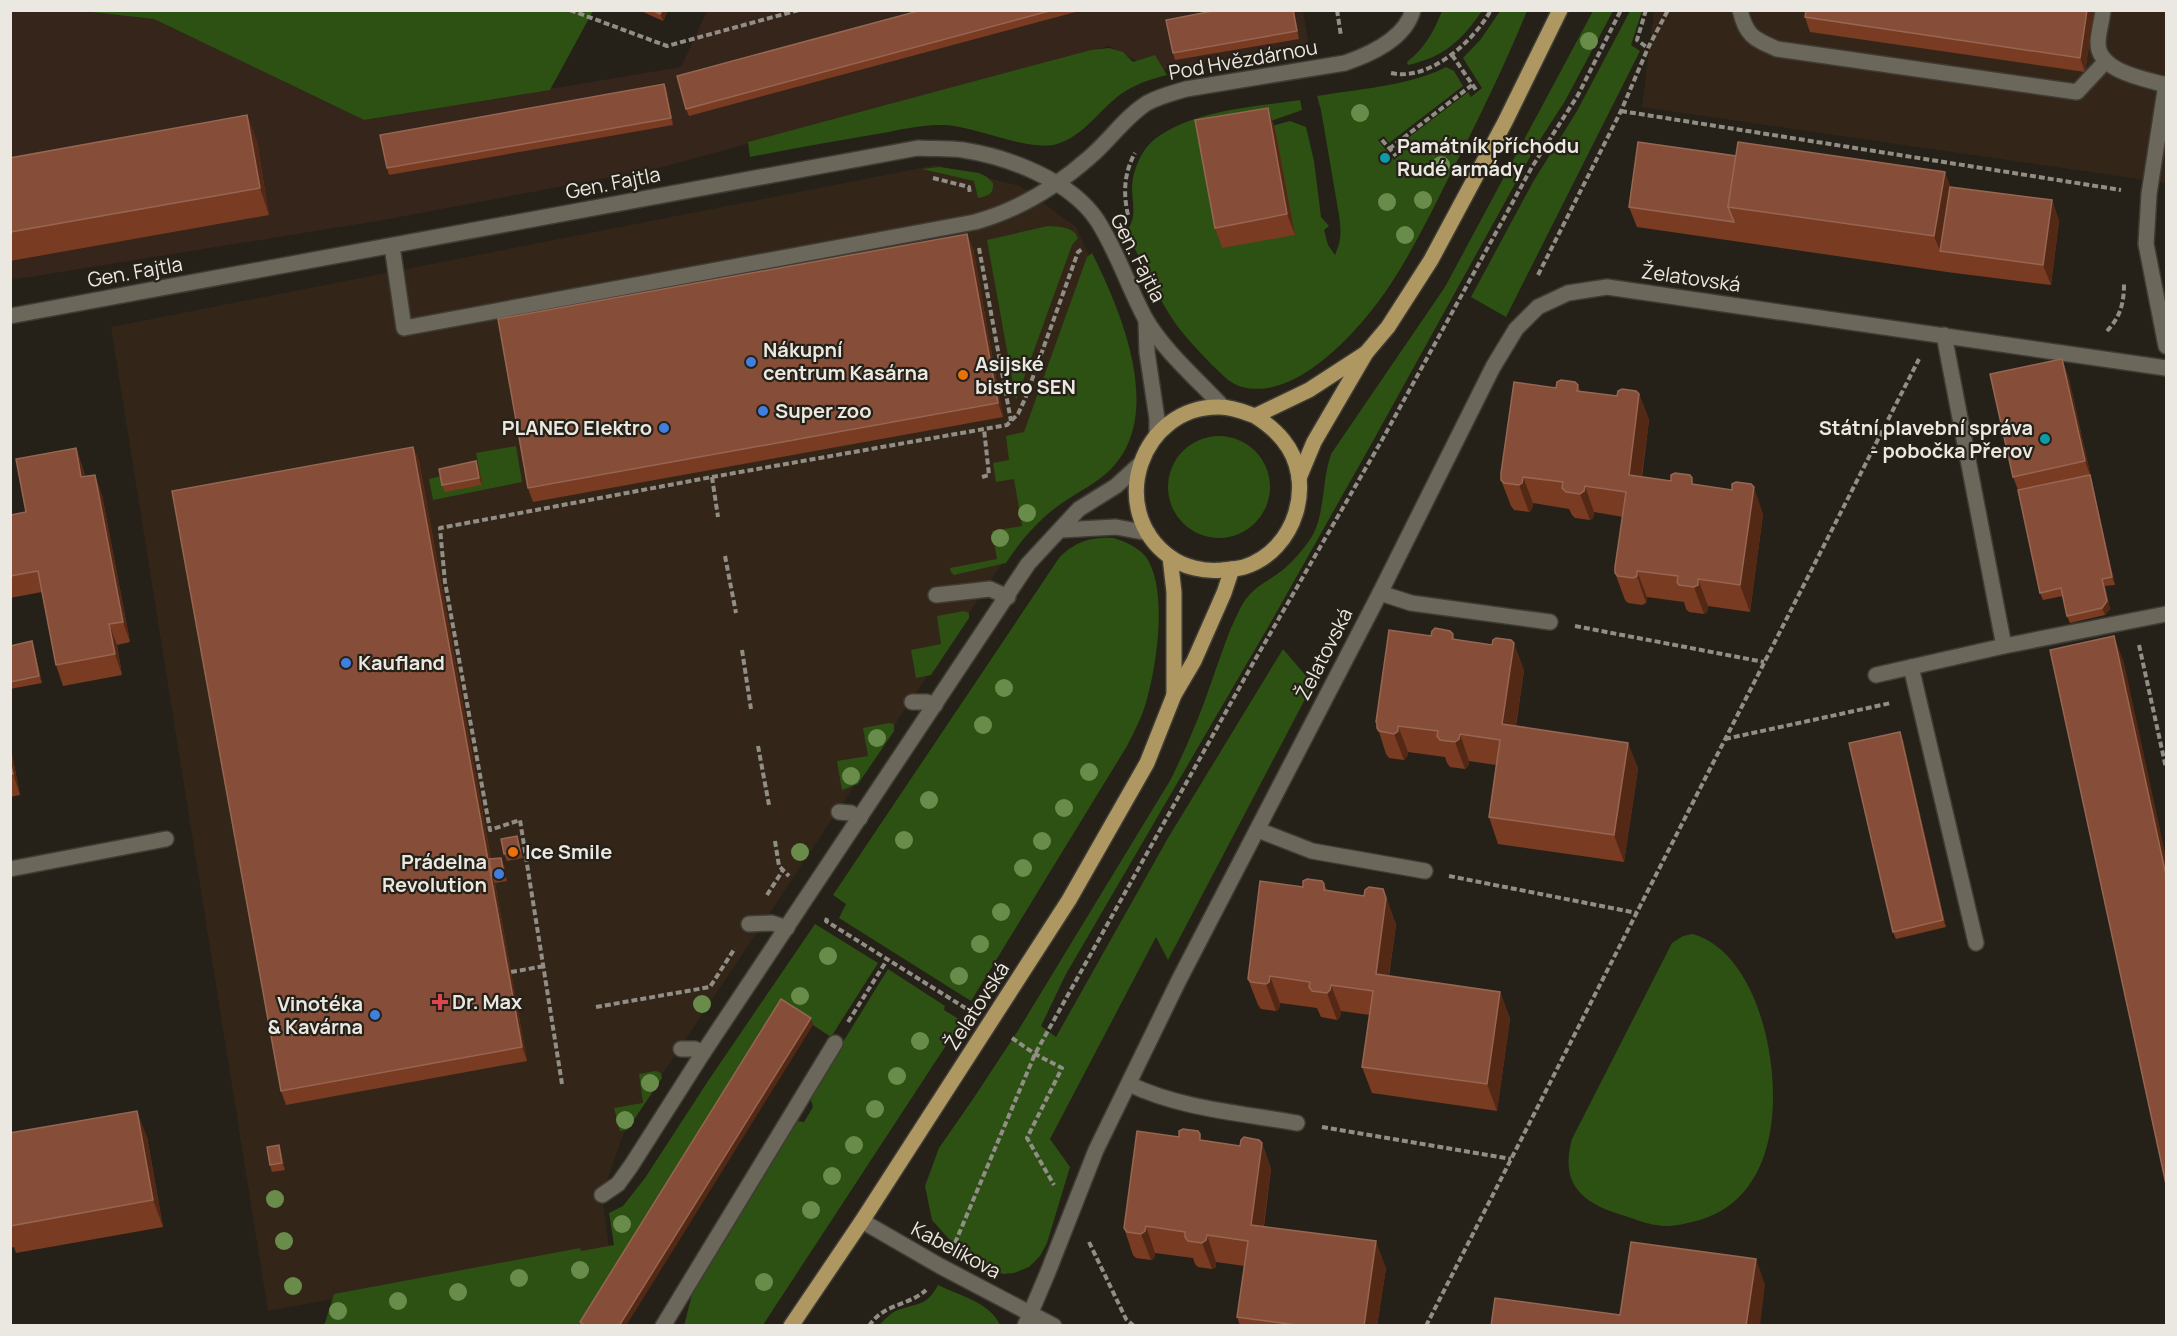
<svg xmlns="http://www.w3.org/2000/svg" width="2177" height="1336" font-family="Manrope,sans-serif">
<rect width="100%" height="100%" fill="#252118"/>
<g fill="#332619">
<polygon points="1654,11 2166,11 2166,183 1642,107"/>
<polygon points="936,165 1020,186 1076,227 1120,324 1128,442 1117,461 1101,475 1042,515 1005,559 624,1132 602,1195 609,1248 268,1311 111,327"/>
</g>
<polygon fill="#35251b" points="11,11 81,11 154,19 364,120 681,67 707,11 1303,11 1309,47 1156,71 1109,46 655,169 378,221 11,280"/>
<g fill="#2d5013">
<polygon points="82,11 593,11 550,90 364,120 154,19"/>
<path d="M1442 11H1482C1461 41 1444 57 1408 65L1407 62C1425 48 1434 31 1442 11Z"/>
<path d="M1500 11H1527C1504 67 1478 120 1450 175 1432 211 1414 248 1392 282 1365 324 1297 405 1239 386 1228 382 1220 372 1211 364 1196 348 1179 331 1168 312 1152 286 1140 258 1126 231 1140 217 1129 196 1133 178 1136 164 1143 148 1155 139 1193 110 1255 107 1300 100L1302 110 1271 121 1272 126 1290 121 1306 127 1314 161 1321 217 1329 226 1324 230 1328 245 1335 255C1342 238 1341 232 1339 215L1321 110 1317 96C1358 89 1409 86 1446 67L1454 71 1463 86 1389 143 1384 136 1378 140 1394 160 1400 155 1395 148 1468 92 1471 97 1482 88 1463 58 1481 39Z"/>
<path d="M1593 11H1613L1565 101 1536 146 1373 441 1271 622 1066 974 1041 1026 1056 1037 1168 838 1283 649 1313 684 1168 960 1156 937 1050 1139 1070 1167 1047 1243 1040 1256 1029 1267 1014 1273 1004 1274 990 1271 974 1262 963 1255 932 1220 925 1186 939 1148 973 1099 1019 1029 1171 779C1186 748 1200 716 1211 683 1220 659 1227 634 1239 611 1251 586 1266 584 1285 568 1294 560 1302 551 1309 541 1326 517 1321 482 1331 454L1445 287Z"/>
<polygon points="1630,11 1642,11 1631,45 1640,51 1506,317 1471,297 1533,182 1577,111"/>
<path d="M1109 48 1123 52 1133 62 1155 55 1167 75C1151 79 1135 84 1121 94 1099 110 1084 136 1057 144 1028 152 978 127 945 125 922 124 899 130 877 134 834 141 792 149 750 157L748 142 1091 50Z"/>
<path d="M939 167 979 173 987 177 993 183C994 194 988 196 978 198L974 181 922 169Z"/>
<path d="M1048 226C1059 227 1073 226 1078 238L1072 245 1016 400 987 240Z"/>
<path d="M1092 253C1121 311 1165 414 1111 469 1097 483 1078 492 1062 503 1038 520 1022 539 1006 563L954 575 951 572 950 568 997 559 992 531 1022 526 1014 479 996 482 993 463 1009 460 1006 436 1024 432 1087 257Z"/>
<circle cx="1219" cy="487" r="51"/>
<polygon points="516,446 522,482 433,500 429,479 441,476 482,485 476,453"/>
<path d="M1114 538C1126 542 1138 547 1146 557 1168 589 1157 663 1147 699 1143 715 1135 730 1127 746L971 1001 839 918 846 904 833 895 1059 558C1076 541 1091 537 1114 538Z"/>
<polygon points="964,611 969,613 969,618 931,675 916,678 911,650 941,644 937,616"/>
<polygon points="889,723 894,724 894,731 858,784 842,790 837,761 868,756 863,728"/>
<polygon points="815,924 878,963 831,1037 813,1025 585,1325 324,1326 334,1294 580,1248 581,1251 614,1245 609,1213 623,1206 645,1178 708,1081"/>
<path d="M1693 934C1731 945 1753 988 1763 1024 1782 1092 1781 1199 1696 1221 1684 1224 1668 1228 1656 1225 1646 1224 1635 1219 1625 1216 1584 1204 1559 1186 1572 1139L1672 943 1683 936Z"/>
<polygon points="888,969 945,1006 944,1010 962,1021 763,1325 684,1326 693,1290 797,1121 804,1122 813,1107 811,1100 812,1092 839,1042 843,1042"/>
<polygon points="656,1071 661,1073 662,1078 627,1130 620,1131 614,1108 643,1103 639,1074"/>
<path d="M938 1285C958 1295 991 1303 1000 1325H879C885 1320 891 1312 898 1310 918 1303 927 1306 938 1285Z"/>
</g>
<g fill="none" stroke-linecap="round" stroke-linejoin="round">
<g stroke="#3f3c35" stroke-width="18">
<g id="minor">
<path d="M1740 10C1746 36 1754 39 1777 49L2077 92 2106 61"/>
<path d="M2103 10C2102 21 2098 33 2098 43 2098 72 2146 79 2166 85"/>
<polyline points="2166,84 2149,194 2146,244 2166,346"/>
<path d="M392 246 404 328 975 222C1019 210 1056 187 1090 157 1110 140 1125 117 1147 103 1160 96 1173 93 1186 89L1345 63C1371 54 1405 39 1413 10"/>
<path d="M10 316 918 148C932 149 948 148 963 150 1008 157 1070 180 1097 220 1117 251 1128 286 1145 318 1163 350 1198 380 1223 407"/>
<polyline points="1146,320 1147,352 1157,419 1157,434"/>
<polyline points="1944,335 2004,646 2166,614"/>
<polyline points="1061,530 1116,527 1148,533"/>
<polyline points="1380,593 1411,603 1550,622"/>
<polyline points="936,595 990,589 1008,597"/>
<polyline points="1911,667 1976,943"/>
<polyline points="1876,675 2004,646"/>
<polyline points="912,702 927,702 935,705"/>
<polyline points="839,812 851,813 860,818"/>
<polyline points="1258,830 1312,851 1425,871"/>
<polyline points="10,869 166,839"/>
<polyline points="749,924 772,923 787,928"/>
<polyline points="681,1049 695,1049 703,1053"/>
<path d="M1129 1084C1181 1109 1241 1113 1297 1123"/>
<polyline points="602,1195 618,1184 631,1166 703,1053 1028,564 1079,509 1116,486 1139,465"/>
<polyline points="862,1221 940,1266 1054,1326"/>
<polyline points="663,1326 835,1043"/>
<polyline points="1025,1326 1048,1272 1096,1150 1179,980 1380,593 1493,367 1516,329 1538,307 1568,293 1607,287 2166,368"/>
</g>
</g>
<g stroke="#3f3c35" stroke-width="18">
<g id="major">
<path d="M1255 416C1266 423 1275 430 1283 440 1317 481 1296 551 1244 567 1237 569 1229 569 1222 570 1205 572 1183 567 1170 557 1105 510 1141 405 1220 407 1233 407 1244 412 1255 416L1309 390 1366 353"/>
<polyline points="1299,478 1314,442 1366,353 1388,327 1431,260 1505,122 1560,10"/>
<polyline points="1170,557 1174,592 1174,695"/>
<polyline points="791,1326 862,1221 1069,900 1147,763 1174,695 1194,661 1224,593 1232,569"/>
</g>
</g>
<g stroke="#918e86" stroke-width="4" stroke-dasharray="6 3" stroke-linecap="butt">
<polyline points="570,10 667,46 799,10"/>
<polyline points="1337,10 1341,36"/>
<polyline points="1646,10 1637,40 1648,48"/>
<polyline points="1452,55 1476,90"/>
<path d="M1391 73C1429 82 1474 41 1491 10"/>
<polyline points="1621,111 2121,190"/>
<polyline points="1382,140 1396,156"/>
<polyline points="1389,149 1472,85"/>
<polyline points="933,178 969,187 970,194"/>
<path d="M1128 215C1123 193 1124 173 1135 153"/>
<polyline points="979,248 1011,421"/>
<polyline points="1538,275 1621,111 1648,48 1668,10"/>
<path d="M2107 331C2120 317 2124 304 2124 284"/>
<polyline points="712,477 718,517"/>
<polyline points="982,477 989,475 984,429"/>
<polyline points="725,556 736,613"/>
<polyline points="1575,626 1764,662"/>
<polyline points="2139,645 2166,768"/>
<polyline points="742,650 751,709"/>
<polyline points="1725,739 1891,703"/>
<polyline points="758,746 769,805"/>
<polyline points="775,841 779,866 789,876"/>
<polyline points="1449,876 1637,913"/>
<polyline points="767,895 783,870"/>
<polyline points="827,918 826,921 967,1009"/>
<polyline points="511,972 545,966"/>
<polyline points="596,1007 710,987 735,948"/>
<polyline points="848,1022 887,960"/>
<polyline points="1012,1038 1035,1054 1062,1068 1027,1138 1054,1185"/>
<polyline points="562,1084 520,820 490,830 445,582 440,528 712,477 1007,425 1018,414 1025,399 1078,252 1082,249"/>
<polyline points="1322,1127 1511,1159"/>
<polyline points="1089,1242 1126,1319 1134,1326"/>
<polyline points="955,1243 1035,1054 1252,665 1382,440 1532,167 1578,95 1621,10"/>
<path d="M869 1326C884 1303 909 1306 926 1290"/>
<polyline points="1426,1326 1919,359"/>
</g>
<use href="#minor" stroke="#6b675b" stroke-width="15"/>
<use href="#major" stroke="#af9761" stroke-width="15"/>
</g>
<g fill="#698c4b">
<circle cx="1589" cy="41" r="9"/>
<circle cx="1360" cy="113" r="9"/>
<circle cx="1441" cy="165" r="9"/>
<circle cx="1423" cy="200" r="9"/>
<circle cx="1387" cy="202" r="9"/>
<circle cx="1405" cy="235" r="9"/>
<circle cx="1027" cy="513" r="9"/>
<circle cx="1000" cy="538" r="9"/>
<circle cx="1004" cy="688" r="9"/>
<circle cx="983" cy="725" r="9"/>
<circle cx="877" cy="738" r="9"/>
<circle cx="1089" cy="772" r="9"/>
<circle cx="851" cy="776" r="9"/>
<circle cx="929" cy="800" r="9"/>
<circle cx="1064" cy="808" r="9"/>
<circle cx="904" cy="840" r="9"/>
<circle cx="1042" cy="841" r="9"/>
<circle cx="800" cy="852" r="9"/>
<circle cx="1023" cy="868" r="9"/>
<circle cx="1001" cy="912" r="9"/>
<circle cx="980" cy="944" r="9"/>
<circle cx="828" cy="956" r="9"/>
<circle cx="959" cy="976" r="9"/>
<circle cx="800" cy="996" r="9"/>
<circle cx="702" cy="1004" r="9"/>
<circle cx="920" cy="1041" r="9"/>
<circle cx="897" cy="1076" r="9"/>
<circle cx="650" cy="1083" r="9"/>
<circle cx="875" cy="1109" r="9"/>
<circle cx="625" cy="1120" r="9"/>
<circle cx="854" cy="1145" r="9"/>
<circle cx="832" cy="1176" r="9"/>
<circle cx="275" cy="1199" r="9"/>
<circle cx="811" cy="1210" r="9"/>
<circle cx="622" cy="1224" r="9"/>
<circle cx="284" cy="1241" r="9"/>
<circle cx="580" cy="1270" r="9"/>
<circle cx="519" cy="1278" r="9"/>
<circle cx="764" cy="1282" r="9"/>
<circle cx="293" cy="1286" r="9"/>
<circle cx="458" cy="1292" r="9"/>
<circle cx="398" cy="1301" r="9"/>
<circle cx="338" cy="1311" r="9"/>
</g>
<g fill="#7a3b23">
<polygon points="639,10 668,10 663,21"/>
<polygon points="922,10 1083,10 689,116 686,109"/>
<polygon points="1294,10 1299,39 1175,60 1173,53"/>
<polygon points="2094,10 2085,72 1810,32 1805,17"/>
<polygon points="664,84 667,91 673,125 389,175 387,168"/>
<polygon points="247,115 257,142 269,215 10,261 10,158"/>
<polygon points="1275,128 1295,235 1222,248 1215,228"/>
<polygon points="1736,156 1945,172 1950,187 2052,200 2059,221 2051,285 1947,272 1637,227 1629,207"/>
<polygon points="973,248 1003,417 533,502 528,488"/>
<polygon points="2062,359 2069,379 2115,585 2105,586 2110,609 2105,615 2070,623 2067,616 2063,596 2043,600 2040,593 2018,490 2013,477"/>
<polygon points="1578,385 1580,391 1617,396 1639,394 1649,420 1642,477 1694,485 1763,514 1750,612 1708,606 1707,612 1704,614 1689,612 1686,609 1684,602 1647,597 1646,603 1642,605 1628,603 1625,600 1615,573 1623,517 1594,512 1593,518 1590,520 1575,518 1572,515 1569,509 1533,503 1532,509 1529,512 1514,510 1511,506 1501,480 1556,388"/>
<polygon points="413,447 419,461 491,859 504,865 507,881 495,883 527,1061 286,1105 281,1091"/>
<polygon points="76,448 83,469 85,476 102,495 130,642 117,645 122,675 63,686 56,665 42,592 10,598 10,515 26,512"/>
<polygon points="476,461 479,468 482,485 445,492 442,485"/>
<polygon points="1453,634 1455,640 1524,670 1516,726 1628,743 1638,769 1624,862 1498,844 1489,817 1496,765 1469,761 1468,766 1465,769 1450,767 1447,763 1445,757 1408,752 1407,757 1404,760 1389,758 1386,754 1376,722 1431,636"/>
<polygon points="32,641 34,648 42,683 10,689 10,646"/>
<polygon points="1903,740 1946,927 1896,939 1893,932"/>
<polygon points="10,744 20,795 10,797"/>
<polygon points="517,836 523,858 507,861 504,854"/>
<polygon points="1324,884 1327,890 1364,896 1383,889 1396,925 1389,976 1500,992 1510,1019 1497,1111 1372,1093 1362,1067 1370,1015 1341,1011 1340,1017 1337,1020 1321,1017 1317,1008 1280,1003 1279,1009 1276,1011 1261,1009 1258,1005 1248,979 1303,887"/>
<polygon points="10,1133 147,1137 163,1227 16,1253 14,1247 10,1248"/>
<polygon points="1203,1140 1240,1146 1262,1143 1271,1169 1264,1226 1386,1268 1377,1326 1240,1326 1237,1317 1244,1266 1216,1262 1216,1267 1212,1269 1198,1267 1195,1264 1193,1258 1155,1253 1154,1258 1151,1260 1136,1258 1133,1255 1124,1228"/>
<polygon points="281,1152 285,1170 272,1172 270,1165"/>
</g>
<g fill="#532916">
<polygon points="662,10 668,10 663,21 660,14"/>
<polygon points="1293,10 1294,10 1299,39 1297,31"/>
<polygon points="2087,10 2094,10 2085,72 2080,58"/>
<polygon points="664,84 667,91 673,125 671,118"/>
<polygon points="1268,108 1275,128 1295,235 1287,214"/>
<polygon points="247,115 257,142 269,215 260,188"/>
<polygon points="1945,172 1958,208 1940,251 1934,236"/>
<polygon points="2052,200 2059,221 2051,285 2043,265"/>
<polygon points="967,234 973,248 1003,417 998,403"/>
<polygon points="2062,359 2069,379 2115,585 2112,577 2090,475 2085,461"/>
<polygon points="1639,394 1649,420 1638,502 1629,475"/>
<polygon points="413,447 419,461 494,876 492,876 495,883 527,1061 522,1047"/>
<polygon points="76,448 83,469 89,498 81,477"/>
<polygon points="476,461 479,468 482,485 479,478"/>
<polygon points="95,475 102,495 130,642 123,622"/>
<polygon points="1523,477 1533,503 1532,509 1529,512 1519,485"/>
<polygon points="1585,486 1594,512 1593,518 1590,520 1580,494"/>
<polygon points="1754,487 1763,514 1750,612 1740,585"/>
<polygon points="1637,571 1647,597 1646,603 1637,576"/>
<polygon points="1698,579 1708,606 1707,612 1704,614 1694,587"/>
<polygon points="2102,579 2110,609 2105,615 2102,608"/>
<polygon points="109,624 117,645 122,675 115,654"/>
<polygon points="2114,636 2124,663 2166,857 2166,875"/>
<polygon points="32,641 34,648 42,683 39,676"/>
<polygon points="1514,643 1524,670 1512,751 1502,724"/>
<polygon points="1398,726 1408,752 1407,757 1404,760 1394,734"/>
<polygon points="1900,732 1903,740 1946,927 1943,920"/>
<polygon points="1460,734 1469,761 1468,766 1465,769 1455,742"/>
<polygon points="1628,743 1638,769 1624,862 1614,835"/>
<polygon points="10,744 20,795 13,774 10,762"/>
<polygon points="501,858 504,865 507,881 504,874"/>
<polygon points="1383,889 1396,925 1385,1001 1376,974"/>
<polygon points="1270,976 1280,1003 1279,1009 1276,1011 1266,984"/>
<polygon points="1331,985 1341,1011 1340,1017 1337,1020 1327,993"/>
<polygon points="1500,992 1510,1019 1497,1111 1487,1084"/>
<polygon points="811,1018 813,1025 626,1326 619,1326"/>
<polygon points="137,1111 147,1137 163,1227 153,1200"/>
<polygon points="1262,1143 1271,1169 1260,1251 1251,1225"/>
<polygon points="279,1145 281,1152 285,1170 282,1163"/>
<polygon points="1146,1226 1155,1253 1154,1258 1151,1260 1141,1234"/>
<polygon points="1207,1235 1216,1262 1216,1267 1212,1269 1202,1243"/>
<polygon points="1376,1241 1386,1268 1377,1326 1364,1326"/>
<polygon points="1756,1259 1765,1285 1760,1326 1746,1326"/>
</g>
<g fill="#864e38" stroke="#966652" stroke-width="1.5">
<polygon points="652,10 662,10 660,14"/>
<polygon points="922,10 1053,10 686,109 677,76"/>
<polygon points="1218,10 1293,10 1297,31 1173,53 1166,20"/>
<polygon points="1806,10 2087,10 2080,58 1805,17"/>
<polygon points="664,84 671,118 387,168 380,135"/>
<polygon points="1268,108 1287,214 1215,228 1195,120"/>
<polygon points="247,115 260,188 10,232 10,158"/>
<polygon points="1638,142 1736,156 1728,207 1734,222 1629,207"/>
<polygon points="1738,142 1945,172 1934,236 1728,207"/>
<polygon points="1950,187 2052,200 2043,265 1940,251"/>
<polygon points="967,234 998,403 528,488 498,319"/>
<polygon points="2062,359 2085,461 2013,477 1990,374"/>
<polygon points="1561,380 1575,382 1578,385 1577,391 1617,396 1618,391 1622,389 1636,391 1639,394 1629,475 1671,481 1671,475 1675,473 1690,475 1692,478 1692,484 1732,490 1732,484 1736,482 1751,484 1754,487 1740,585 1698,579 1698,585 1694,587 1679,585 1677,582 1678,576 1637,571 1637,576 1633,578 1618,576 1615,573 1615,567 1626,492 1585,486 1584,491 1580,494 1566,492 1562,488 1563,482 1523,477 1522,483 1519,485 1504,483 1501,480 1501,473 1514,382 1556,388 1557,382"/>
<polygon points="413,447 522,1047 281,1091 172,491"/>
<polygon points="76,448 81,477 95,475 123,622 109,624 115,654 56,665 38,571 10,576 10,515 26,512 16,459"/>
<polygon points="476,461 479,478 442,485 439,469"/>
<polygon points="2090,475 2112,577 2102,579 2107,601 2102,608 2067,616 2061,588 2040,593 2018,490"/>
<polygon points="1435,628 1450,631 1453,634 1452,639 1492,645 1493,640 1496,638 1511,640 1514,643 1502,724 1628,743 1614,835 1489,817 1500,740 1460,734 1459,739 1455,742 1440,740 1437,736 1438,731 1398,726 1398,731 1394,734 1379,731 1377,728 1377,723 1376,722 1389,630 1431,636 1432,631"/>
<polygon points="2114,636 2166,875 2166,1184 2050,650"/>
<polygon points="32,641 39,676 10,682 10,646"/>
<polygon points="1900,732 1943,920 1893,932 1849,743"/>
<polygon points="10,762 13,774 10,774"/>
<polygon points="517,836 520,851 504,854 501,839"/>
<polygon points="501,858 504,874 492,876 489,859"/>
<polygon points="1307,879 1322,881 1324,884 1324,890 1364,896 1365,890 1369,887 1383,889 1386,898 1376,974 1500,992 1487,1084 1362,1067 1373,991 1331,985 1330,990 1327,993 1312,991 1309,987 1310,982 1270,976 1269,982 1266,984 1251,982 1248,979 1260,881 1303,887 1303,881"/>
<polygon points="781,999 811,1018 619,1326 586,1326 580,1322"/>
<polygon points="137,1111 153,1200 10,1226 10,1133"/>
<polygon points="1183,1129 1198,1131 1200,1134 1200,1140 1240,1146 1241,1140 1244,1137 1259,1140 1262,1143 1251,1225 1376,1241 1364,1326 1304,1326 1237,1317 1248,1241 1207,1235 1206,1240 1202,1243 1188,1241 1185,1237 1185,1232 1146,1226 1145,1231 1141,1234 1127,1232 1124,1228 1137,1131 1179,1137 1179,1131"/>
<polygon points="279,1145 282,1163 270,1165 267,1147"/>
<polygon points="1631,1242 1756,1259 1746,1326 1491,1326 1495,1298 1620,1315"/>
</g>
<g fill="#0f9aa8" stroke="#252118" stroke-width="2">
<circle cx="1385" cy="158" r="6"/>
<circle cx="2045" cy="439" r="6"/>
</g>
<g fill="#3f7fe0" stroke="#252118" stroke-width="2">
<circle cx="751" cy="362" r="6"/>
<circle cx="763" cy="411" r="6"/>
<circle cx="664" cy="428" r="6"/>
<circle cx="346" cy="663" r="6"/>
<circle cx="499" cy="874" r="6"/>
<circle cx="375" cy="1015" r="6"/>
</g>
<g fill="#e8710a" stroke="#252118" stroke-width="2">
<circle cx="963" cy="375" r="6"/>
<circle cx="513" cy="852" r="6"/>
</g>
<path fill="#e0444e" stroke="#252118" stroke-width="2" d="M437 993h6v6h6v6h-6v6h-6v-6h-6v-6h6z"/>
<g text-anchor="middle" stroke-width="4.5" stroke-linejoin="round" paint-order="stroke">
<g font-size="20" fill="#ebe8e2" stroke="#252118">
<text transform="translate(1243 60) rotate(-10)" y="7">Pod Hvězdárnou</text>
<text transform="translate(613 183) rotate(-11)" y="7">Gen. Fajtla</text>
<text transform="translate(1138 258) rotate(63)" y="7">Gen. Fajtla</text>
<text transform="translate(135 272) rotate(-10)" y="7">Gen. Fajtla</text>
<text transform="translate(1691 278) rotate(8)" y="7">Želatovská</text>
<text transform="translate(1324 654) rotate(-63)" y="7">Želatovská</text>
<text transform="translate(977 1006) rotate(-57)" y="7">Želatovská</text>
<text transform="translate(956 1250) rotate(28)" y="7">Kabelíkova</text>
</g>
<g font-size="20" font-weight="bold" fill="#ebe8e2" stroke="#252118" text-anchor="start">
<text x="1397" y="153">Památník příchodu<tspan x="1397" dy="23">Rudé armády</tspan></text>
<text x="763" y="357">Nákupní<tspan x="763" dy="23">centrum Kasárna</tspan></text>
<text x="975" y="371">Asijské<tspan x="975" dy="23">bistro SEN</tspan></text>
<text x="775" y="418">Super zoo</text>
<text x="652" y="435" text-anchor="end">PLANEO Elektro</text>
<text x="2033" y="435" text-anchor="end">Státní plavební správa<tspan x="2033" dy="23">- pobočka Přerov</tspan></text>
<text x="358" y="670">Kaufland</text>
<text x="525" y="859">Ice Smile</text>
<text x="487" y="869" text-anchor="end">Prádelna<tspan x="487" dy="23">Revolution</tspan></text>
<text x="452" y="1009">Dr. Max</text>
<text x="363" y="1011" text-anchor="end">Vinotéka<tspan x="363" dy="23">&amp; Kavárna</tspan></text>
</g>
</g>
<rect width="2177" height="1336" fill="none" stroke="#ebe8e2" stroke-width="24"/>
</svg>
